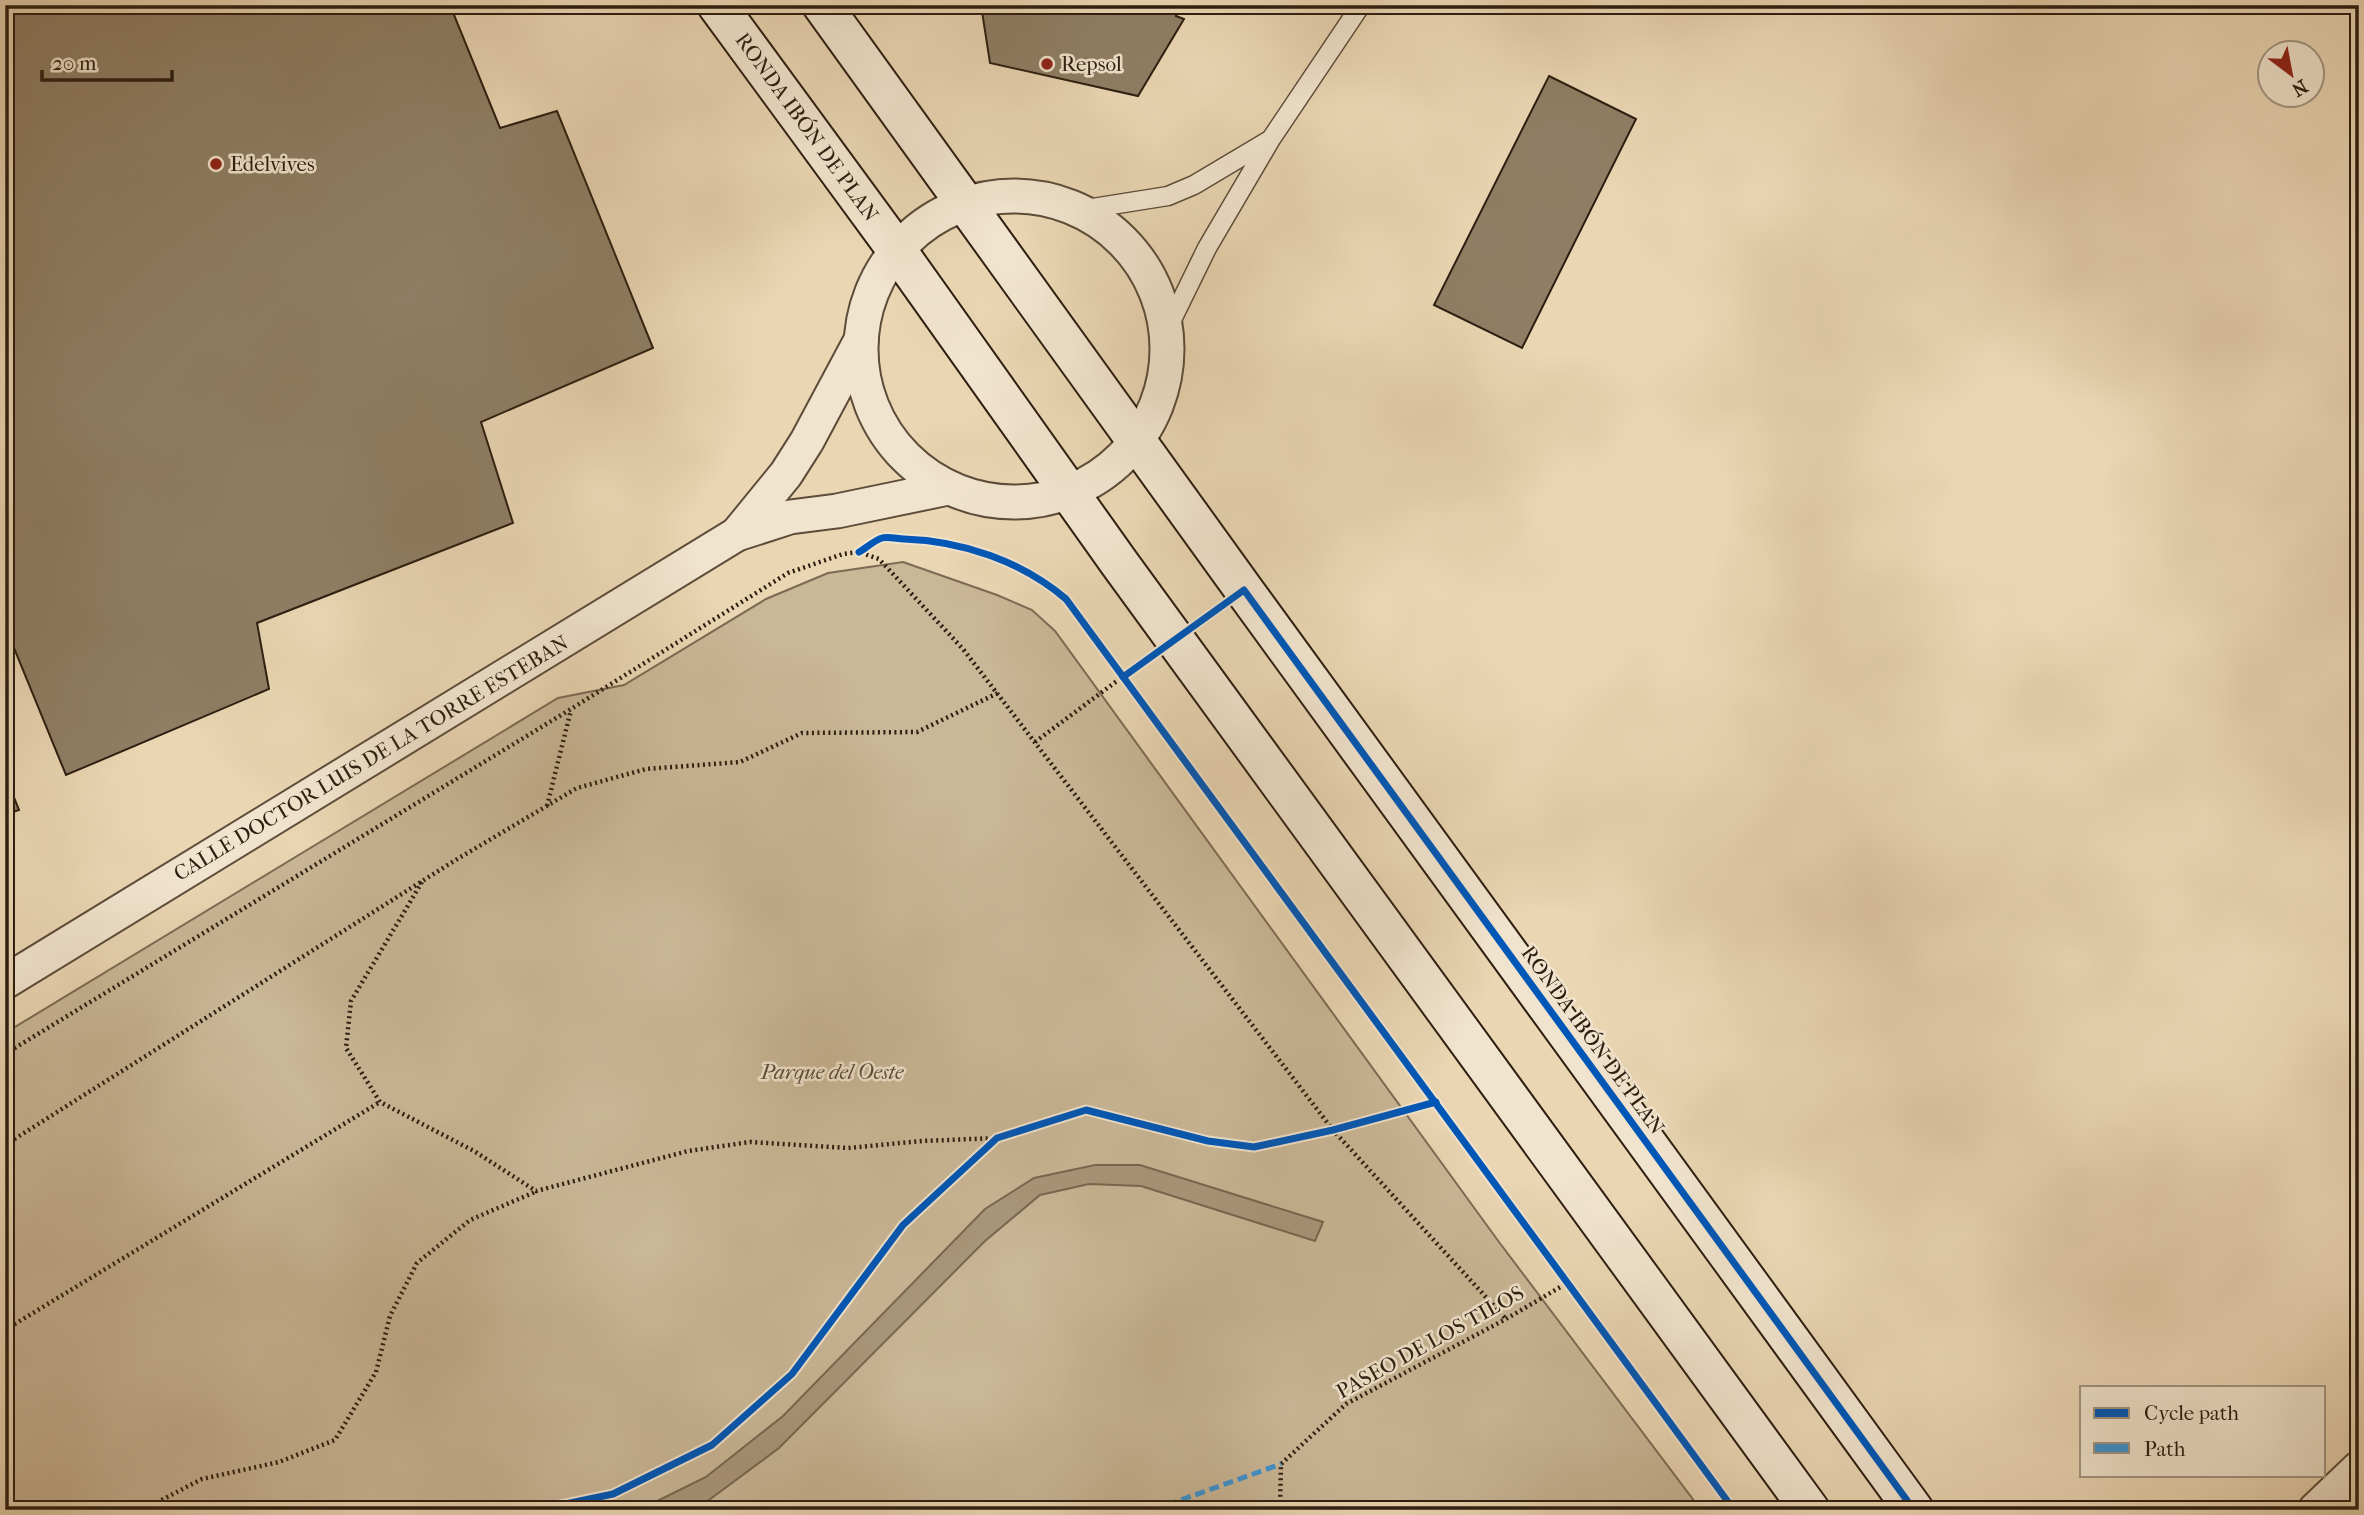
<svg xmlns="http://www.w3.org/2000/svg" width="2364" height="1515" font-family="'IM FELL French Canon',serif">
<rect width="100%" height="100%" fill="#ead6b3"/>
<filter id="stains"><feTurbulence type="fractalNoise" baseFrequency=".00286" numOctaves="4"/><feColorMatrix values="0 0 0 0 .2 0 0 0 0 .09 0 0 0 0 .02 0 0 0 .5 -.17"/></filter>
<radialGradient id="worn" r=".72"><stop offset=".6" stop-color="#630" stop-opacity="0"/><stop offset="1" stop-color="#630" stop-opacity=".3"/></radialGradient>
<polygon fill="#cab797" stroke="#7c6a54" stroke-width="2" points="903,562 997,595 1032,610 1055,631 1499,1242 1701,1510 5,1510 5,1033 558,698 624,685 766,599 828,573"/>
<polygon fill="#aa977c" stroke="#786751" stroke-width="2" points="1095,1165 1140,1165 1323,1222 1315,1241 1141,1186 1089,1184 1040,1195 985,1241 779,1448 705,1503 689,1510 639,1510 706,1477 783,1416 985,1209 1034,1178"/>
<g fill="#8f7e65" stroke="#2d1e10" stroke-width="2">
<polygon points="5,5 450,5 500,128 557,111 653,348 481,422 513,523 257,623 269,689 66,775 5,626"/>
<polygon points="981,5 1178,5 1176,16 1184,19 1138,96 990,63"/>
<polygon points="1549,76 1636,119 1522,348 1434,305"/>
<polygon points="5,775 19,810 5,815"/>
</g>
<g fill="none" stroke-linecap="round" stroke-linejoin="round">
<g stroke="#5c4c39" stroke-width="21">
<g id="service">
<polyline points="1080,210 1168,196 1194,185 1268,141"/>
<polyline points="1166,332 1207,248 1271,139 1361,5"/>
</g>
</g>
<g stroke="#5c4c39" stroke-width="37">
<g id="minor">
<circle cx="1014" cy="349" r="153"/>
<polyline points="737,534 786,474 807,441 861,340"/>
<polyline points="5,982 737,534 790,517 837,511 948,488"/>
<polyline points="2315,1510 2359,1468"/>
</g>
</g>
<g stroke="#2d1e10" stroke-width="42">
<g id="secondary">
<polyline points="717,5 896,249 1120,564 1810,1510"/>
<polyline points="822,5 1244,590 1914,1510"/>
</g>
</g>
<g stroke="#2d1e10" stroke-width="4.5" stroke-dasharray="2 3.5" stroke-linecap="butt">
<polyline points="1035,742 1141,663"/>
<polyline points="547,806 571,710"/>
<polyline points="422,882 351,1001 346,1048 380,1102 474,1151 536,1191 688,1151 750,1142 848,1148 922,1141 997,1138"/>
<polyline points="5,1054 571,709 788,573 843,554 859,552 879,559 963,649 1333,1130 1506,1319"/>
<polyline points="5,1145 454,861 577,788 646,769 740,762 802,733 917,732 998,693"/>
<polyline points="5,1330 380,1102"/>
<polyline points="142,1510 202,1479 279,1462 335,1440 376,1372 390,1316 417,1263 470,1220 535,1192"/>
<polyline points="537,1510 613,1494 712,1445 792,1374 903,1225 997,1138 1086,1110 1208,1141 1254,1147 1333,1130 1436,1102"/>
<polyline points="1286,1510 1280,1506 1281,1464 1346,1404 1506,1319 1569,1282"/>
</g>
<use href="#service" stroke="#f1e4ce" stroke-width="18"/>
<use href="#minor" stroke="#f1e4ce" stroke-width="33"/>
<use href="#secondary" stroke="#f1e4ce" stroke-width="38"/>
<polyline stroke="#3c94d3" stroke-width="5" stroke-dasharray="10 5" stroke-linecap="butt" points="1153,1510 1281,1464"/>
<g stroke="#f1e4ce" stroke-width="11">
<g id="cycleway">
<path d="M859 552C866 548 875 540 882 538 888 536 898 539 904 539 963 541 1021 561 1066 599L1734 1510"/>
<polyline points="1123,677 1244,590 1914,1510"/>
<polyline points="537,1510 613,1494 712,1445 792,1374 903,1225 997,1138 1086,1110 1208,1141 1254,1147 1333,1130 1436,1102"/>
</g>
</g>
<use href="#cycleway" stroke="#0057b8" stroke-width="7"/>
</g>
<g fill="#8f2418" stroke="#f1e4ce" stroke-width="2.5">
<circle cx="1047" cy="64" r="7"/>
<circle cx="216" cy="164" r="7"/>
</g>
<g text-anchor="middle" stroke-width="5" stroke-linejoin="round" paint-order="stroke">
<g font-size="21" fill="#2d1e10" stroke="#f1e4ce" text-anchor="start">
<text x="1061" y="71">Repsol</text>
<text x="230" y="171">Edelvives</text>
</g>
<g font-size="21" fill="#2d1e10" stroke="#f1e4ce">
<text transform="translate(807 127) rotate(54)" y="7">RONDA IBÓN DE PLAN</text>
<text transform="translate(371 758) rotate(-31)" y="7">CALLE DOCTOR LUIS DE LA TORRE ESTEBAN</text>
<text transform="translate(1593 1040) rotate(54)" y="7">RONDA IBÓN DE PLAN</text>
<text transform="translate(1430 1342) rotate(-29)" y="7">PASEO DE LOS TILOS</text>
</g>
<g font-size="21" font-style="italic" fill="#5c4c38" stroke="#f1e4ce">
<text x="832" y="1079">Parque del Oeste</text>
</g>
</g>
<rect width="2364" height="1515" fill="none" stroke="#ead6b3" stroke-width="28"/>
<rect x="7" y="7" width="2350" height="1501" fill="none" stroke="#2d1e10" stroke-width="3.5"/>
<rect x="14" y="14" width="2336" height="1487" fill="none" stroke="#2d1e10" stroke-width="2"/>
<rect x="2080" y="1386" width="245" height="91" fill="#f1e4ce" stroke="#a39582" stroke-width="2"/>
<rect x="2094" y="1408" width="35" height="10" fill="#0057b8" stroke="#a39582" stroke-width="2"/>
<text x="2144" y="1420" font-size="21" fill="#2d1e10">Cycle path</text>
<rect x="2094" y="1443" width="35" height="10" fill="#3c94d3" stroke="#a39582" stroke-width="2"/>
<text x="2144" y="1456" font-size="21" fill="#2d1e10">Path</text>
<g transform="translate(2291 74) rotate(148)"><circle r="33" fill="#f1e4ce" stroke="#a39582" stroke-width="2"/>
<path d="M0-5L12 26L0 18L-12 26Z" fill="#8f2418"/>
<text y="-10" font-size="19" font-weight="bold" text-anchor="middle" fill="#2d1e10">N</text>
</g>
<path d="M42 70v10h130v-10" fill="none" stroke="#2d1e10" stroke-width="3.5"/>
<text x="52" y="70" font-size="21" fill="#2d1e10" stroke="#f1e4ce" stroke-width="5" paint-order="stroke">20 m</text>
<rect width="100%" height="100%" filter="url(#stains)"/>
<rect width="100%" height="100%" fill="url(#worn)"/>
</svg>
